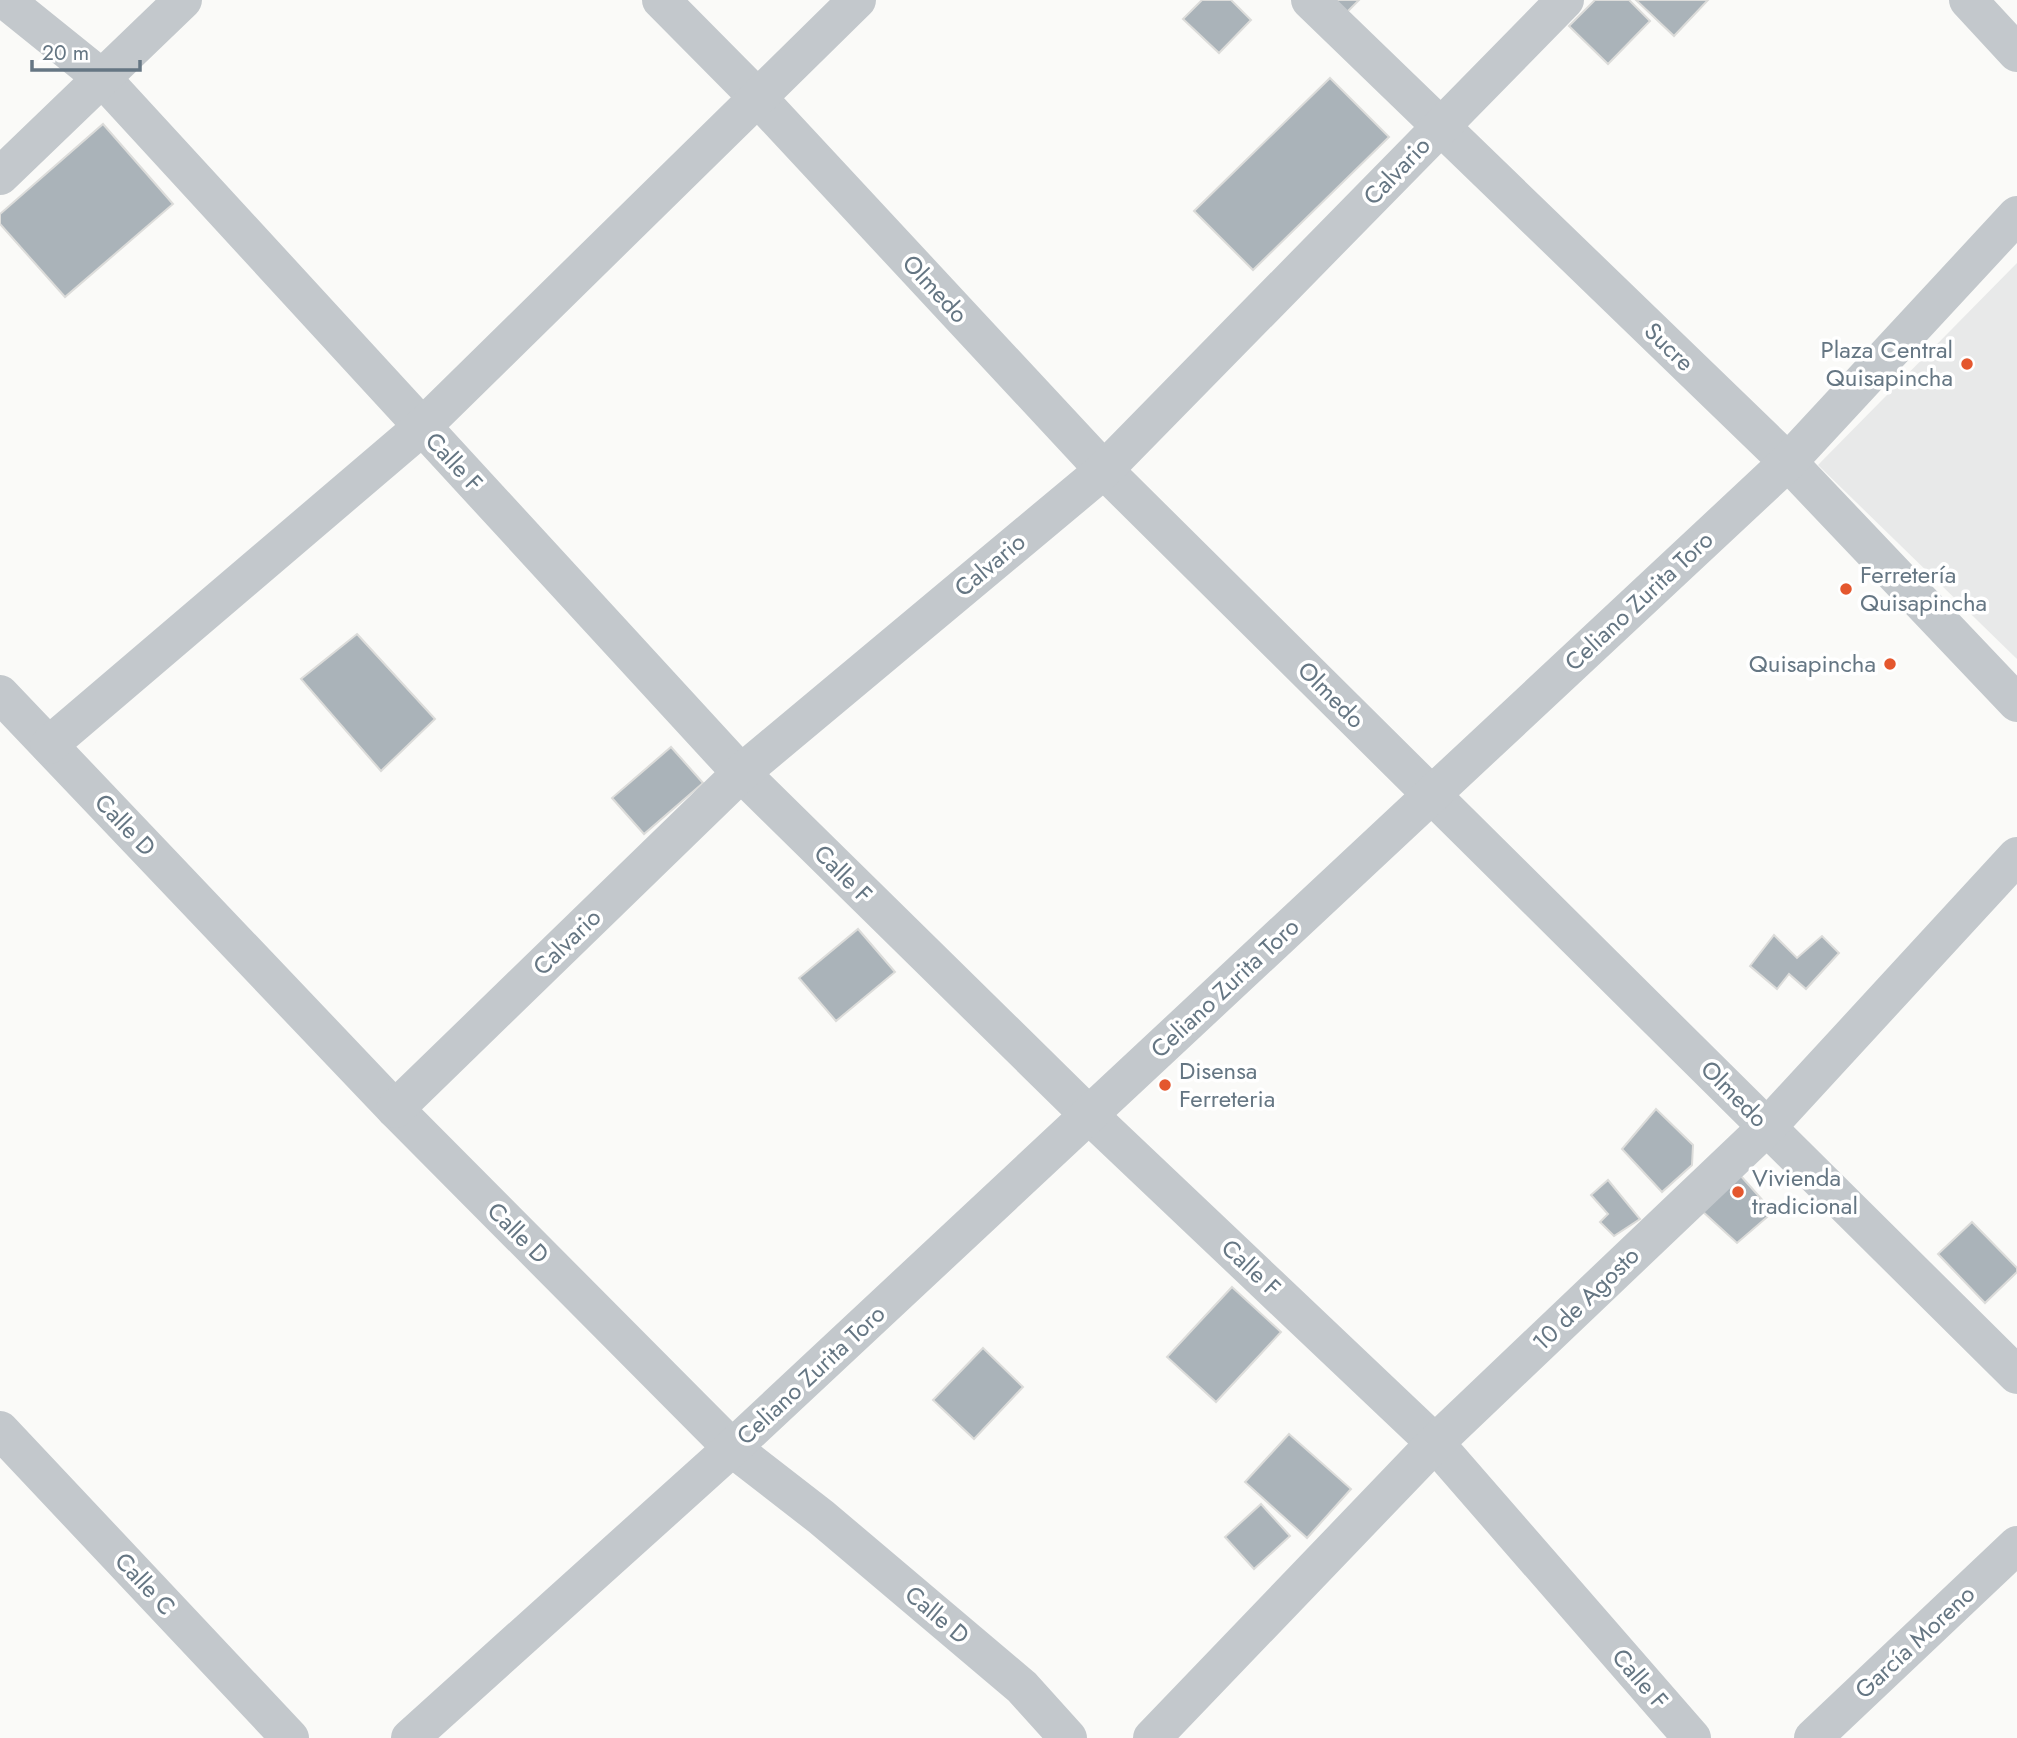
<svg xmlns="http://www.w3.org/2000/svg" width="2017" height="1738" font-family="Jost,sans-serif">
<rect width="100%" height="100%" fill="#fafaf8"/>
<polygon fill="#e8e9e9" points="2017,263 2017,659 1818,465"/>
<g fill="#aab3b9" stroke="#dcdcda" stroke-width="2">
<polygon points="1202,0 1231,0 1251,20 1219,53 1183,19"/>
<polygon points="1328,0 1359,0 1344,15"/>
<polygon points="1595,0 1629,0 1650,21 1608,64 1569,26"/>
<polygon points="1636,0 1708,0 1674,36"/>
<polygon points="1330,78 1389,137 1253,270 1194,211"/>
<polygon points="103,124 173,204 65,297 0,224 0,214"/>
<polygon points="357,634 435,719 381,771 301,679"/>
<polygon points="671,747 703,783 644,834 612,798"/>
<polygon points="858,929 895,972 836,1021 799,978"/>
<polygon points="1774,935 1797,958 1822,936 1839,953 1806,989 1789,974 1777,989 1750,966"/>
<polygon points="1656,1109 1693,1145 1692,1165 1662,1192 1622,1149"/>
<polygon points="1740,1175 1773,1212 1737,1243 1701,1210"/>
<polygon points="1608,1180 1640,1219 1614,1236 1600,1222 1608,1214 1591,1195"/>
<polygon points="1972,1222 2017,1268 2017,1272 1985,1303 1938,1254"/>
<polygon points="1232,1287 1281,1332 1216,1402 1167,1357"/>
<polygon points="983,1348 1023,1387 974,1439 933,1400"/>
<polygon points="1289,1434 1351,1489 1307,1538 1245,1482"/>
<polygon points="1261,1504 1290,1536 1254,1569 1225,1537"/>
</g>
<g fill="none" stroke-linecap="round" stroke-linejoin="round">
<g stroke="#c3c8cc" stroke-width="38">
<polyline points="5,0 102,78 741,773 1089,1115 1435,1443 1692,1738"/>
<polyline points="661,0 757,97 1104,470 2017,1375"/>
<polyline points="1310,0 1788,462 2017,703"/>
<polyline points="1968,0 2017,53"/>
<polyline points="0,176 183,0"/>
<polyline points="0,694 395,1109 732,1448 821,1517 1022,1687 1068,1738"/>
<polyline points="49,745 422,427 857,0"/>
<polyline points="395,1109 741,773 1104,470 1565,0"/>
<polyline points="0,1430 290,1738"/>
<polyline points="410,1738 732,1448 1788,462 2017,215"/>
<polyline points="1152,1738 1435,1443 1770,1124 2017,856"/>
<polyline points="1813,1738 2017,1545"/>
</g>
</g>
<g fill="#e4572e" stroke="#fff" stroke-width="2.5">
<circle cx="1967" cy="364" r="7"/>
<circle cx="1846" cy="589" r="7"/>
<circle cx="1890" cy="664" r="7"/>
<circle cx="1165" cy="1085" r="7"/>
<circle cx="1738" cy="1192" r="7"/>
</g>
<g text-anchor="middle" stroke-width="7" stroke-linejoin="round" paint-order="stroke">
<g font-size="24" fill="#657683" stroke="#fff">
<text transform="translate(1397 171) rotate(-46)" y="8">Calvario</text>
<text transform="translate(935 289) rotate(47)" y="8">Olmedo</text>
<text transform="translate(1669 347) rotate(44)" y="8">Sucre</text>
<text transform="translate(454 462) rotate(47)" y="8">Calle F</text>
<text transform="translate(990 565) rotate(-40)" y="8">Calvario</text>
<text transform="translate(1639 601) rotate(-43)" y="8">Celiano Zurita Toro</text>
<text transform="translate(1331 695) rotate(45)" y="8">Olmedo</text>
<text transform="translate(125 825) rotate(46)" y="8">Calle D</text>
<text transform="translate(843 874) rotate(45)" y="8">Calle F</text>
<text transform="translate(567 942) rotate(-44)" y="8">Calvario</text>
<text transform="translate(1225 988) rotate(-43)" y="8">Celiano Zurita Toro</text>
<text transform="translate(1734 1094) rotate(45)" y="8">Olmedo</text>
<text transform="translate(518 1233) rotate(45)" y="8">Calle D</text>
<text transform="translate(1251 1268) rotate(43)" y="8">Calle F</text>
<text transform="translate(1586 1299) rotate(-44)" y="8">10 de Agosto</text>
<text transform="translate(811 1375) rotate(-43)" y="8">Celiano Zurita Toro</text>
<text transform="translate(145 1584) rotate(47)" y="8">Calle C</text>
<text transform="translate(937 1615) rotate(40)" y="8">Calle D</text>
<text transform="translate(1915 1642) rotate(-43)" y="8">García Moreno</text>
<text transform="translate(1640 1679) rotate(49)" y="8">Calle F</text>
</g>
<g font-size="24" fill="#657683" stroke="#fff" text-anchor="start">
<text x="1953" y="358" text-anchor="end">Plaza Central<tspan x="1953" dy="28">Quisapincha</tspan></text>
<text x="1860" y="583">Ferretería<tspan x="1860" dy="28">Quisapincha</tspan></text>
<text x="1876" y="672" text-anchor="end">Quisapincha</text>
<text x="1179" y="1079">Disensa<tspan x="1179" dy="28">Ferreteria</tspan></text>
<text x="1752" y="1186">Vivienda<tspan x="1752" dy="28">tradicional</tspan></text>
</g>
</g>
<path d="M32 60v10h108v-10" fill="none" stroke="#657683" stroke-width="3.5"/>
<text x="42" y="60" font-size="21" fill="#657683" stroke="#ffffff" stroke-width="5" paint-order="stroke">20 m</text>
</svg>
